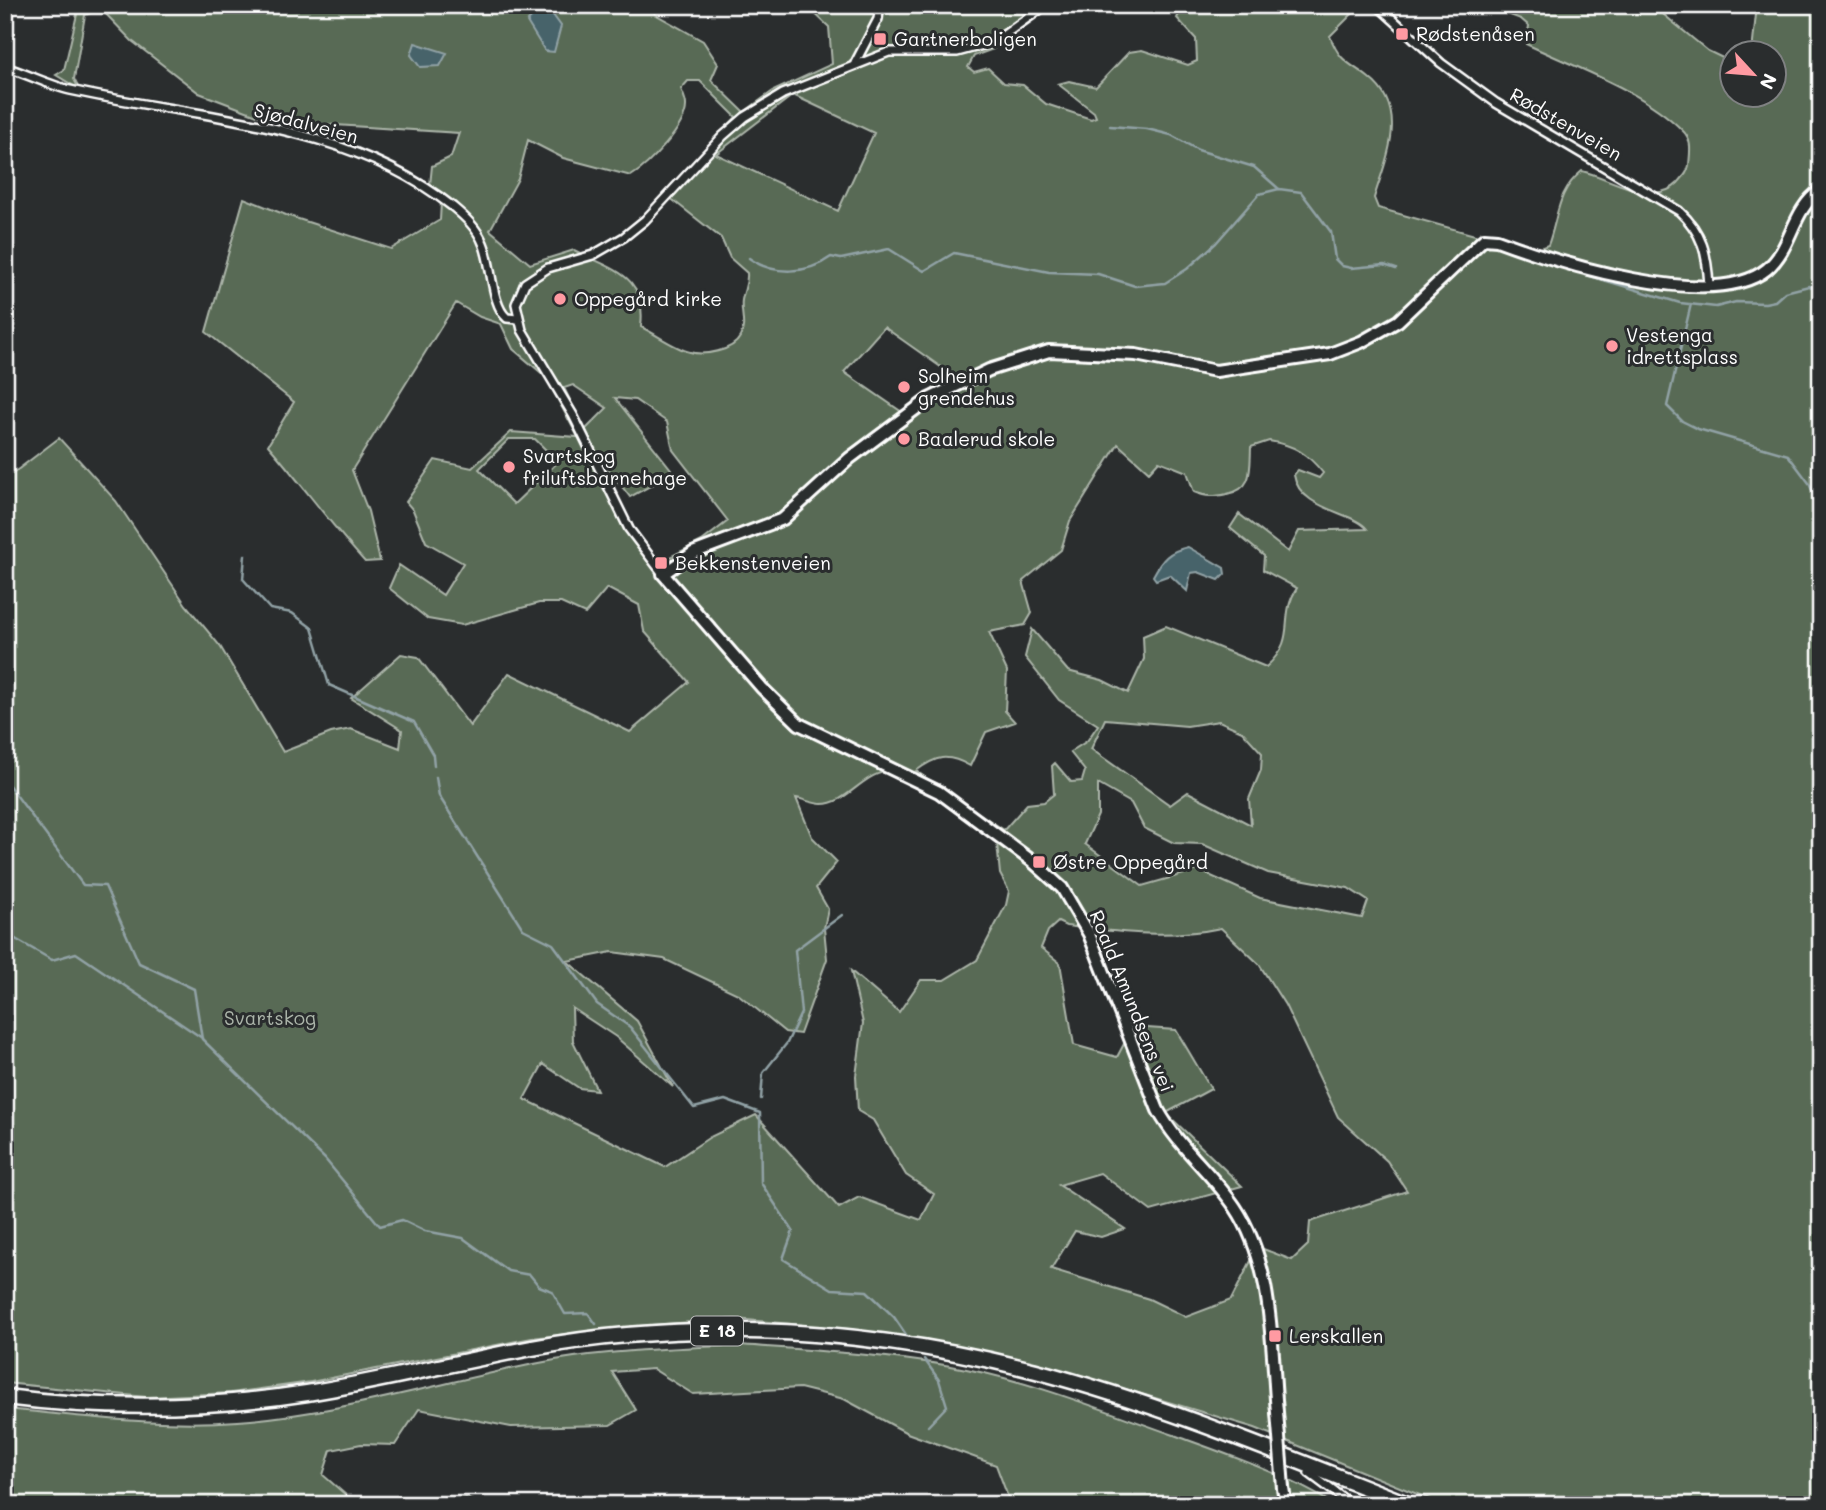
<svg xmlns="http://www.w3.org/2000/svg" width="1826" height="1510" font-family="Mali,sans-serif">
<rect width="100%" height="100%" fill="#2a2d2e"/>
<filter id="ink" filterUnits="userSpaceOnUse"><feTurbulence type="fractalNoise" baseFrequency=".0143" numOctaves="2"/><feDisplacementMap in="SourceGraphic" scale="14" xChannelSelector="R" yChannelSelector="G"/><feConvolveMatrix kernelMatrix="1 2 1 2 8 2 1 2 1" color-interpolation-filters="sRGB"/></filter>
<g filter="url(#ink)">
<g fill="#596b54" stroke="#acb5aa" stroke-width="2" fill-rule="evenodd">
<path d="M74 5H651L655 14 703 41 718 64 711 80 744 112 773 91 832 64 829 27 806 5H1053L993 49 974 56 968 67 974 72 988 68 1004 83 1023 85 1046 104 1091 119 1096 117 1094 112 1058 84 1069 81 1096 87 1129 52 1142 50 1188 65 1197 61 1196 39 1177 18 1184 5H1361L1330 36C1340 63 1349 62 1369 78 1410 110 1386 158 1374 198L1378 208 1532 251 1548 245C1559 216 1556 192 1582 171 1609 177 1654 208 1678 183 1683 177 1688 173 1689 165 1690 152 1693 140 1682 130 1644 91 1575 67 1526 44L1529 26 1521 19 1483 5H1652L1708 51 1731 62V94H1773V52H1752L1757 5H1821V1505H1444L1255 1428 1038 1363 850 1329 735 1319 637 1326 532 1338 311 1382 231 1393 146 1397 5 1383V476L12 474 59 438 116 501 186 605 220 646 283 752 331 733 351 729 400 748 402 730 351 698 401 654 418 657 470 726 509 673 630 732 689 682 644 631 639 605 607 588 585 614 561 603H539L462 625 428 619 389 588 399 565 443 595 463 563 426 542 413 510 406 502 435 460 472 468 511 432 578 437 545 376 513 349 501 324 480 317 456 303 352 470 368 511 380 561 365 562C330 524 302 484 268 445L294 402 206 332 244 198 286 215 391 249 440 220 441 202 429 195 432 166 451 157 459 133 273 121 199 93 132 41 101 9 85 15 74 79 79 89 56 75 64 70 78 10ZM688 81H700L736 117 665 194 721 238 730 258 747 273C748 284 744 289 742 300 740 312 747 325 740 337 733 351 704 356 690 352 674 348 656 334 641 327 647 274 614 271 574 250L530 264 490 230 518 179 528 140 563 158 631 176C648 166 687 126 686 105 686 100 683 94 681 89ZM793 95 874 133 838 211 716 154ZM884 327 952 375 902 412 844 372ZM573 385 607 408 585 430 564 388ZM615 398 635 400 667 422 673 450 728 521 702 541 660 562 633 531 596 453 630 497 674 473ZM509 439H535L558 462 514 504 479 469ZM1269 441C1294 445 1307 453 1323 473L1319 478 1298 470 1294 475C1299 510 1355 512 1367 529L1299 531 1288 552 1239 514 1230 528 1264 556 1263 570 1297 588C1277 619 1299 637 1266 667L1166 626 1143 636 1144 659 1128 693 1102 680 1068 671 1032 629 1025 657 1059 700 1098 725 1087 741 1070 752 1085 771 1082 781 1071 782 1055 763 1052 766 1054 794 1044 802 1027 804 1004 830 916 771C936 756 947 753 970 766L986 732 1015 722 1005 711 1007 671 989 632 1025 625 1032 613 1023 581 1061 550 1070 521 1118 444 1149 472 1159 461 1187 472 1194 492C1207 497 1213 497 1227 494 1253 489 1250 471 1251 447ZM1105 719 1187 726 1219 721 1242 731 1262 753 1261 770 1249 799 1251 825 1188 792 1170 805 1091 749ZM885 772 928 792 990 834 997 843 1000 874 1009 891 1006 905 977 960 944 980H921L899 1012 851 971 863 1023 856 1076 858 1111 873 1120 906 1175 934 1194 921 1220 859 1197 839 1208 756 1115 710 1137 665 1167 524 1099 543 1064 579 1088 597 1090 573 1041 572 1008 616 1037 673 1087 637 1021 567 961 612 952 664 959 738 994 785 1032 800 1034 827 959 824 928 828 909 816 888 837 862 812 837 796 798C803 799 814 804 822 804 846 804 861 776 885 772ZM1098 784 1131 803 1144 828 1174 843 1202 844 1268 873 1348 888 1368 901 1362 918 1260 898 1198 870 1142 886 1085 844 1098 815ZM1058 922 1066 926C1117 932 1170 939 1221 928L1259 964 1285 1005 1338 1117 1387 1161 1407 1191 1310 1222 1308 1245 1292 1260 1258 1247 1231 1300 1186 1317 1149 1299 1051 1269 1075 1231 1101 1237 1125 1229 1059 1185 1100 1173 1151 1211 1242 1186 1166 1113 1211 1089 1176 1030 1133 1027 1117 1057 1074 1045 1060 963 1041 948 1048 931Z"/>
<path d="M739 1345C810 1350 881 1354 951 1366 1025 1379 1103 1410 1174 1435 1229 1455 1285 1474 1335 1505H1011L996 1465 907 1433 844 1399 800 1388 693 1394 653 1369 612 1372 636 1410 610 1425 511 1427 419 1409 395 1445 361 1444 331 1450 323 1475 347 1496 402 1505 466 1498 483 1505H67L61 1501 52 1505H5V1409C82 1416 160 1427 238 1421 338 1414 435 1384 534 1364 601 1350 671 1349 739 1345Z"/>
</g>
<g fill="#47646b" stroke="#91a2a6" stroke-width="2">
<polygon points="553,15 561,26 554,52 545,51 527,22 533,16"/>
<polygon points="415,43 447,53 440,66 420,67 411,55"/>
<path d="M1188 547 1224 568 1225 574 1219 580 1198 572 1191 573 1187 591 1170 575 1156 580 1153 576C1162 559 1169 551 1188 547Z"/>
</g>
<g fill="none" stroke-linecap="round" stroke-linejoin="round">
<g stroke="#91a2a6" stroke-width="2.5">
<polyline points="1110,126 1147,129 1171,135 1198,150 1254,167 1279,189"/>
<path d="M749 258C773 276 808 274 831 257L841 259 889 249 924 271 954 253 1049 272 1098 274 1135 286 1165 283 1187 269 1216 243 1259 194 1279 189 1301 192 1331 232 1335 259 1342 266 1351 268 1384 265 1396 269"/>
<polyline points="1577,272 1680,303 1716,307 1736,302 1765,303 1775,301 1785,292 1809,286 1821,289"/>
<polyline points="1691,304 1667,406 1682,421 1698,429 1788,455 1809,483 1821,513"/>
<polyline points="245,555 243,579 270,609 292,613 312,628 329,685 414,722 433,755 434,766"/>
<polyline points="436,777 439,796 523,929 553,944 597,1004 630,1027 694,1108 725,1100 760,1113 761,1183 793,1231 783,1259 832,1289 867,1291 894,1317 909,1339"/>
<polyline points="5,780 83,885 105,886 139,963 194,989 202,1039 325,1159 380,1226 402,1220 425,1231 463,1238 508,1271 530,1275 539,1286 552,1291 565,1314 588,1313 596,1324"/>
<polyline points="5,933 52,960 76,953 202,1038"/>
<polyline points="1821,1046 1821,1061"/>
<polyline points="761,1099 763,1073 787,1043 801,1013 795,950 842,915"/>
<polyline points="924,1359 939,1380 947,1406 928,1426"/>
</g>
<g stroke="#fff" stroke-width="12">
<g id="street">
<path d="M1377 5 1441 63 1496 103 1679 211C1703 233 1707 254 1709 285"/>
<polyline points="855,63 878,19 880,5"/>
<path d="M5 67C25 73 51 86 70 90 200 119 344 121 453 207 465 217 477 228 483 243 492 263 491 305 507 318L518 319"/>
<polyline points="663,574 629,529 573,415 522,330 516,304 525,283 548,268 593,255 624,237 645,220 723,136 745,117 783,94 889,52 957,52 994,42 1046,5"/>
<polyline points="1309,1473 1352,1505"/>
</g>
</g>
<g stroke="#fff" stroke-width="16">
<g id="secondary">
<path d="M1277 1412C1271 1346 1274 1265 1235 1207 1212 1173 1178 1147 1158 1110L1089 934 1062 888 1032 861 939 792 799 724 762 688 663 574 693 553 783 519 850 458 929 399 989 370 1049 351 1136 355 1216 371 1330 354 1361 342 1398 321 1484 239 1497 240C1556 262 1714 313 1767 269 1793 247 1791 210 1821 190"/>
<polyline points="1283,1488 1286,1505"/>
</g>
</g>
<g stroke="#fff" stroke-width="19">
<path id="highway" d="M5 1397C107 1410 206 1409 307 1393 415 1376 518 1344 627 1335 764 1323 903 1337 1036 1371 1164 1405 1287 1457 1410 1505"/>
</g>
<use href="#street" stroke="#2a2d2e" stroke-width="7"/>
<use href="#secondary" stroke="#2a2d2e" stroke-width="10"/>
<use href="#highway" stroke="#2a2d2e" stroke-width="14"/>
<g stroke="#fff" stroke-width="16" stroke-linecap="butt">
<polyline id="secondary-bridge" points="1277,1412 1283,1488"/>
</g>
<use href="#secondary-bridge" stroke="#2a2d2e" stroke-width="10"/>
</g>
</g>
<g fill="#ff9aa2" stroke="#2a2d2e" stroke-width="2.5">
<rect x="1395" y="27" width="14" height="14" rx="3.5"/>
<rect x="873" y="32" width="14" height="14" rx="3.5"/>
<circle cx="560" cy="299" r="7"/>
<circle cx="1612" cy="346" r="7"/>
<circle cx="904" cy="387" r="7"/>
<circle cx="904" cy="439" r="7"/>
<circle cx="509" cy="467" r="7"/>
<rect x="654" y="556" width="14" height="14" rx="3.5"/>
<rect x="1032" y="855" width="14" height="14" rx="3.5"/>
<rect x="1268" y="1329" width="14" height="14" rx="3.5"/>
</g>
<g text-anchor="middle" stroke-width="6" stroke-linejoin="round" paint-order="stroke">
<rect fill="#2a2d2e" stroke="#bfc0c0" stroke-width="2" x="691" y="1316.5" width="52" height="29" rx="5"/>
<g font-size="18" font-weight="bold" fill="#fff">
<text x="717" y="1337">E 18</text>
</g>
<g font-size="19" fill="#fff" stroke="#2a2d2e" text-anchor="start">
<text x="1416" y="41">Rødstenåsen</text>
<text x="894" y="46">Gartnerboligen</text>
<text x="574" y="306">Oppegård kirke</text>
<text x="1626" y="342">Vestenga<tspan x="1626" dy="22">idrettsplass</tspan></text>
<text x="918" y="383">Solheim<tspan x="918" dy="22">grendehus</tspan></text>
<text x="918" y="446">Baalerud skole</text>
<text x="523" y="463">Svartskog<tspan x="523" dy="22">friluftsbarnehage</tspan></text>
<text x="675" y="570">Bekkenstenveien</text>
<text x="1053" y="869">Østre Oppegård</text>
<text x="1289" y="1343">Lerskallen</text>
</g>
<g font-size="19" fill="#fff" stroke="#2a2d2e">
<text transform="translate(306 123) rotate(15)" y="7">Sjødalveien</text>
<text transform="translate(1566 124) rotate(30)" y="7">Rødstenveien</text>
<text transform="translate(1132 1001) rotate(68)" y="7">Roald Amundsens vei</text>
</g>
<g font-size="19" fill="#acb5aa" stroke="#2a2d2e">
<text x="270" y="1025">Svartskog</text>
</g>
</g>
<rect width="1826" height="1510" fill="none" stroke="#2a2d2e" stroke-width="28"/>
<rect x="14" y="14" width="1798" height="1482" fill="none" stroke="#fff" stroke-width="2.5" filter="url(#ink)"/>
<g transform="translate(1753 74) rotate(116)"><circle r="33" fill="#2a2d2e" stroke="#7f8182" stroke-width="2"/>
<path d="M0-5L12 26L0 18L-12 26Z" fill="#ff9aa2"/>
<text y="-10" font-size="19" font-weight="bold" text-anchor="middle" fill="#ffffff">N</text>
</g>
</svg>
